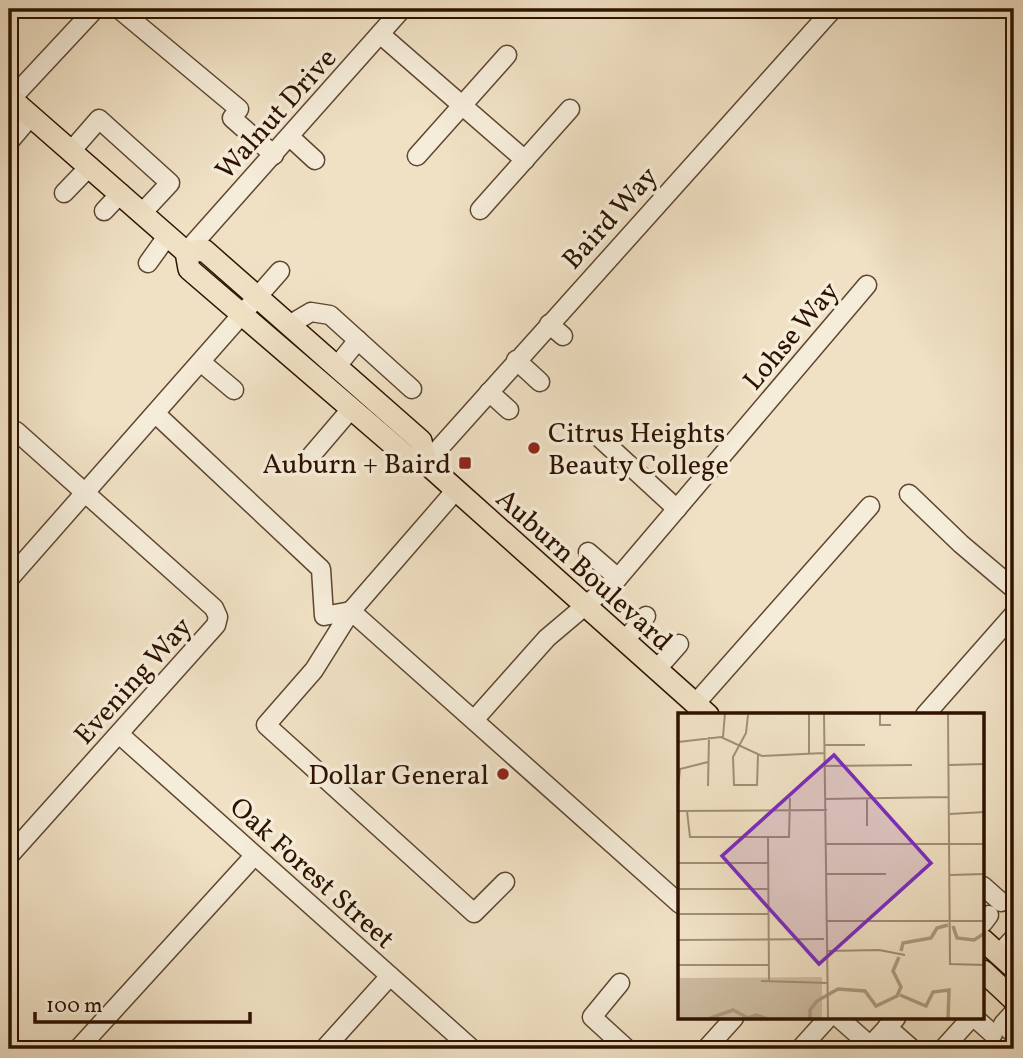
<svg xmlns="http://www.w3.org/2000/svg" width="1023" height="1058" font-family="Vollkorn,serif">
<rect width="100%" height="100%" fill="#f0e1c4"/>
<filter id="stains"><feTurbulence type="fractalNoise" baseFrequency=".00286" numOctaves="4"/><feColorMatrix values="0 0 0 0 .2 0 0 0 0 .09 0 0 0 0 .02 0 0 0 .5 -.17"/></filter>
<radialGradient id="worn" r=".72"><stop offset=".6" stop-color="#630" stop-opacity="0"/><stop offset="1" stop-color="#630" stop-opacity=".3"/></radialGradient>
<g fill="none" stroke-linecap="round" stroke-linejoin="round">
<g stroke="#5e4631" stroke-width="21">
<g id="minor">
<polyline points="119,9 239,109 232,118 274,155"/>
<polyline points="380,34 525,160"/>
<polyline points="11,99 95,9"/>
<polyline points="290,137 315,160"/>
<polyline points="9,142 31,116"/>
<polyline points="72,150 99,119 170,183 143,212"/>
<polyline points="417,156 507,55"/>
<polyline points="64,193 90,166"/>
<polyline points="480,210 570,109"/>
<polyline points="104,211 121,193"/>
<polyline points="186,252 402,9"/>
<polyline points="148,263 168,235"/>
<polyline points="549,324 563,336"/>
<polyline points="289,325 311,312 330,315 412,389"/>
<polyline points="516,360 540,382"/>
<polyline points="202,363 234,390"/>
<polyline points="337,366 358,340"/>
<polyline points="489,392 509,410"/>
<polyline points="156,414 321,569 324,616 351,611 314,670 266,725 474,913 505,882"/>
<polyline points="601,439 677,509"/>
<polyline points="310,457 351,409"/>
<polyline points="426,463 833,9"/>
<polyline points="456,490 351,611 680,904"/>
<polyline points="909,494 961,544 1014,589"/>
<polyline points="588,552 618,578"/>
<polyline points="9,579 280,271"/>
<polyline points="624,641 646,616"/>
<polyline points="656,670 679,644"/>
<polyline points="695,704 870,506"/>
<polyline points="925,715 1014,614"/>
<polyline points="474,720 547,638 618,578 867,285"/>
<polyline points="119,734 472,1049"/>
<polyline points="9,856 216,625 218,617 214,608 16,431"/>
<polyline points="983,886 1001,902"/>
<polyline points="983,923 989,915"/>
<polyline points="999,954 1014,938"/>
<polyline points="620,983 592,1017 627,1049"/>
<polyline points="1014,1012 1003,1024 1014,1034"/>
<polyline points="839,1018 874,1049"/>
<polyline points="975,1018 993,1034"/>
<polyline points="887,1027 912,1049"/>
<polyline points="870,1046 896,1018"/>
<polyline points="78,1049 254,856"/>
<polyline points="324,1049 390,976"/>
<polyline points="706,1049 734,1018"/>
<polyline points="800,1049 828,1018"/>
<polyline points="943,1049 971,1018"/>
</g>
</g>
<g stroke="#2e1200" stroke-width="24">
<g id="major">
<polyline points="9,97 186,252 189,269 411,460 426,463"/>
<polyline points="186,252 204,250 421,441 426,463 456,490 708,715"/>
<polyline points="983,940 1014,968"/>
<polyline points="983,971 1014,1000"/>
</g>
</g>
<use href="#minor" stroke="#f5ecd9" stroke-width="18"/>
<use href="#major" stroke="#f0e1c4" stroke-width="21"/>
</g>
<g fill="#8f2418" stroke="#f5ecd9" stroke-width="2.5">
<circle cx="534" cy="448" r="7"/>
<rect x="458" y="456" width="14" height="14" rx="3.5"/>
<circle cx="503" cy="774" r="7"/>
</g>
<g text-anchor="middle" stroke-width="7" stroke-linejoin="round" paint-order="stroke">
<g font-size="28" fill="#2e1200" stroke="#f5ecd9">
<text transform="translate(275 113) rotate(-48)" y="10">Walnut Drive</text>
<text transform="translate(609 217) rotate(-48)" y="10">Baird Way</text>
<text transform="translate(790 335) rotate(-50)" y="10">Lohse Way</text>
<text transform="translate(585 569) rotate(42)" y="10">Auburn Boulevard</text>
<text transform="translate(132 680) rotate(-48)" y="10">Evening Way</text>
<text transform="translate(313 872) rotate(42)" y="10">Oak Forest Street</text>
</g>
<g font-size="28" fill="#2e1200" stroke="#f5ecd9" text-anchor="end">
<text x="548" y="442" text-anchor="start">Citrus Heights<tspan x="548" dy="32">Beauty College</tspan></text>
<text x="451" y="473">Auburn + Baird</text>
<text x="489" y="784">Dollar General</text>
</g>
</g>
<g transform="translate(678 713)">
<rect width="306" height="306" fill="#f0e1c4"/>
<path d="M144 264V306H0V265Z" fill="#cfbea3"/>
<path fill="none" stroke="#ae9b81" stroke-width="3.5" d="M275 213 279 225 296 227 307 220M223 238 225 230 253 225 259 215 270 212M222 282 248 293 255 279 271 277 270 306M30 306 55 297 70 305 78 302 90 306M132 306V297L139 288 160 276 187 278 198 293 219 283 223 274 215 258 221 244"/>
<path fill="none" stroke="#a28e76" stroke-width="2" d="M131 0V40M146 0 150 306M202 0V12H213M270 0 272 251 307 252M70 2 68 20 55 44 56 72H79L80 42M45 24 47 0M0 29 43 24 84 43 146 40M146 32H187M271 52 307 51M147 53 234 52M30 73 31 24M0 75 2 56 30 49M189 85V113M147 86 271 84M0 98 149 97M9 98 12 124H111L112 85M272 101 307 99M90 125 91 267M148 131H307M0 150H90M148 161H208M272 162 307 161M0 176H90M0 201H90M148 208H307M0 227 146 226M150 238 201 237 227 242M0 252H90M83 268 150 270"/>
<path fill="#7b2cbf" fill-opacity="0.15" stroke="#7b2cbf" stroke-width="3.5" d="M156 42 253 150 141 251 44 143Z"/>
<rect width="306" height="306" fill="none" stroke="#2e1200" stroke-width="3.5"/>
</g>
<rect width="1023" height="1058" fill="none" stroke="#f0e1c4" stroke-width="35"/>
<rect x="10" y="10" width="1002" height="1037" fill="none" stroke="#2e1200" stroke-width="3.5"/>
<rect x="18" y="18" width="988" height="1023" fill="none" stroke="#2e1200" stroke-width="2"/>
<path d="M35 1012v10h215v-10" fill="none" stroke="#2e1200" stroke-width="3.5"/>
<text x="46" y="1012" font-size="21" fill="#2e1200" stroke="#f5ecd9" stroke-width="5" paint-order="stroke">100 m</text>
<rect width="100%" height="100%" filter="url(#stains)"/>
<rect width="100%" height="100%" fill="url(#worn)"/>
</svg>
